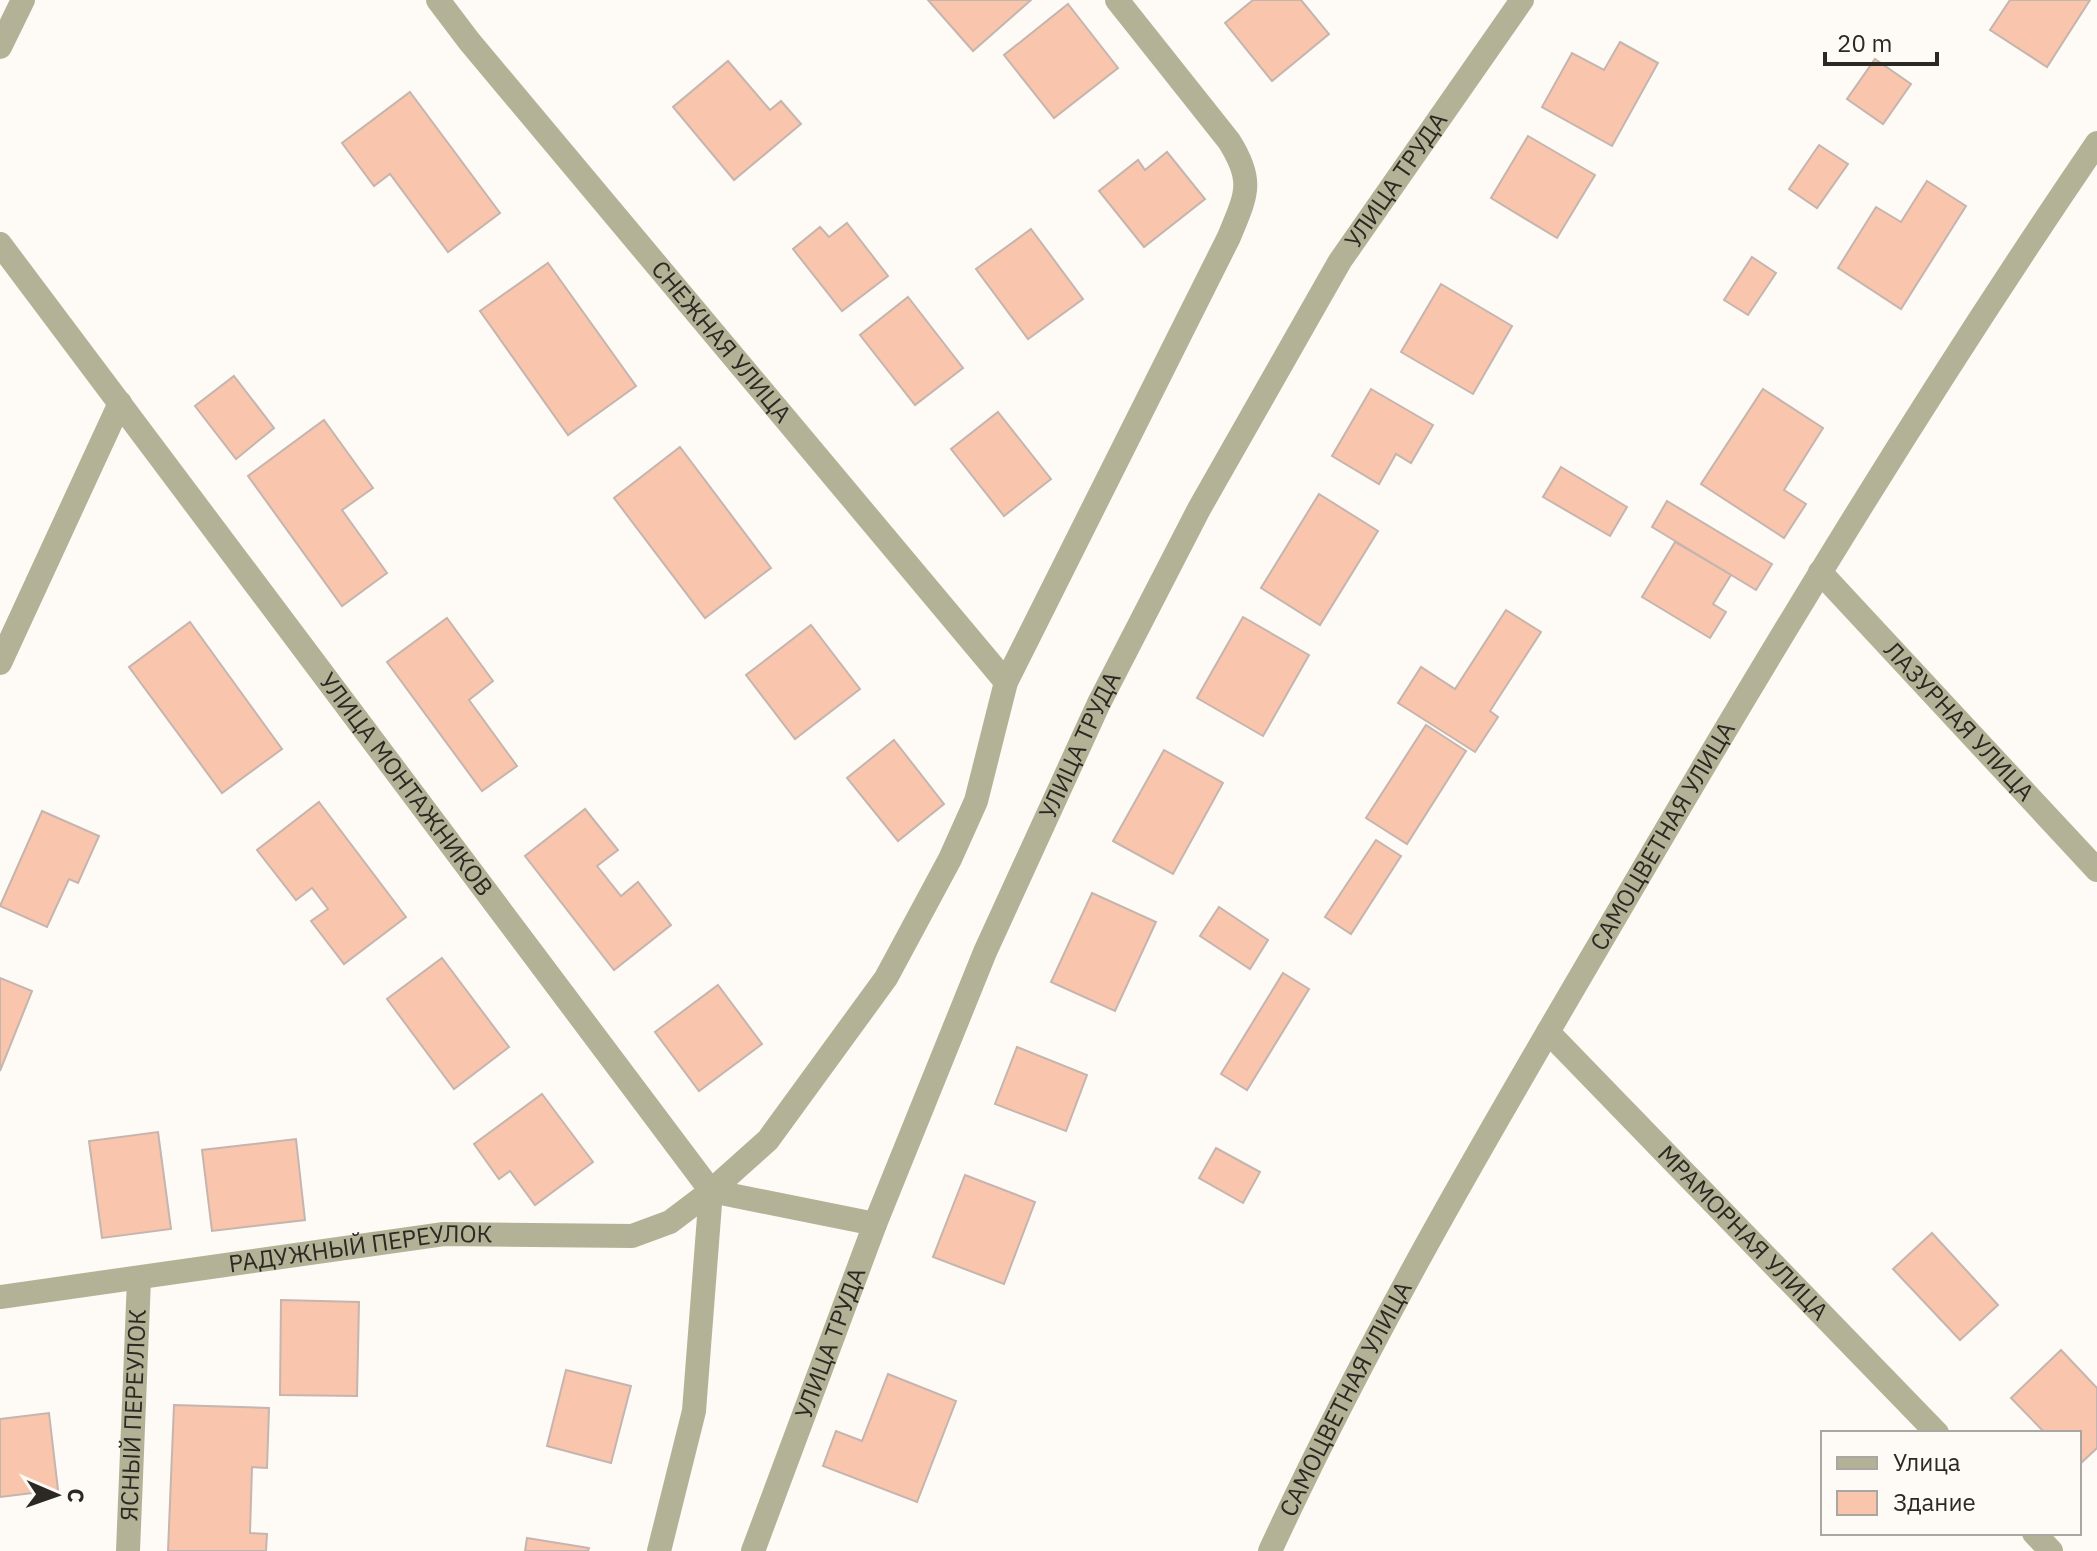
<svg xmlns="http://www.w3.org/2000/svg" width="2097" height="1551" font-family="'IBM Plex Sans',sans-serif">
<rect width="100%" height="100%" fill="#fefaf5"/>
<g fill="#f9c5ad" stroke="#c5b5ae" stroke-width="2">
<polygon points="928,0 1031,0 973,51"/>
<polygon points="1253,0 1301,0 1329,34 1272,81 1225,23"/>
<polygon points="2010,0 2090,0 2047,67 1990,30"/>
<polygon points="1068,4 1118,68 1054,118 1004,55"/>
<polygon points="1620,42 1658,63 1612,146 1542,107 1572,53 1604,70"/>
<polygon points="1875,59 1911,84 1883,124 1847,99"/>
<polygon points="728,61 770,110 781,101 801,124 734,180 673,107"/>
<polygon points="410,92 500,213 448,252 390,174 374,186 342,143"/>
<polygon points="1528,136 1595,175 1557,238 1491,198"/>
<polygon points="1819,145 1848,164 1817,208 1789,189"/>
<polygon points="1167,152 1205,199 1144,247 1099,191 1138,160 1145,170"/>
<polygon points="1927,181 1966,206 1901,309 1838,268 1876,207 1901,222"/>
<polygon points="847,223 888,276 842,311 793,249 820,227 829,237"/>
<polygon points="1031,229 1083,299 1028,339 976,269"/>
<polygon points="1752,257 1776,273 1748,315 1724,300"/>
<polygon points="548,263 636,386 568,435 480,311"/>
<polygon points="1441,284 1512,326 1473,394 1401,352"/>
<polygon points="908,297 963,368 915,405 860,335"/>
<polygon points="234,376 274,428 236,459 195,406"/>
<polygon points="1371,389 1433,425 1411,463 1396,454 1379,484 1332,456"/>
<polygon points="1763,389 1823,428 1784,490 1806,504 1784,538 1701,484"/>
<polygon points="998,412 1051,479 1004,516 951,449"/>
<polygon points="324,420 373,488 342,510 387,573 342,606 248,476"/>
<polygon points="680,447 771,568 705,618 614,498"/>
<polygon points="1561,467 1627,507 1610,536 1543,497"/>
<polygon points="1319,494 1378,531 1320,625 1261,588"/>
<polygon points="1667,501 1772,564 1756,590 1652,527"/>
<polygon points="1675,542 1731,575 1713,604 1726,612 1710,638 1642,597"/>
<polygon points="1506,610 1541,632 1490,711 1498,717 1475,752 1398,703 1421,667 1455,689"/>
<polygon points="1243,617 1309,655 1263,736 1197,698"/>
<polygon points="447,618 493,681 469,700 517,766 482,791 387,662"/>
<polygon points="190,622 282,749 222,793 129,667"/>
<polygon points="811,625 860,689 795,739 746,675"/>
<polygon points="1426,725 1466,751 1407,844 1366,818"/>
<polygon points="894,740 944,804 898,841 847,778"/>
<polygon points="1164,750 1223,783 1173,874 1113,841"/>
<polygon points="319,802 406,917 344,964 311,921 328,909 312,888 296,900 257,850"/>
<polygon points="585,809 618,850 597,866 621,896 638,882 671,925 614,970 525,856"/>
<polygon points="42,811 99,836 78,883 69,879 47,927 0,906"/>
<polygon points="1376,840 1401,856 1351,934 1325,917"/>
<polygon points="1092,893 1156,922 1115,1011 1051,982"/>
<polygon points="1219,907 1268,940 1250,969 1200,936"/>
<polygon points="442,958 509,1047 454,1089 387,999"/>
<polygon points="1283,973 1309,989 1247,1090 1221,1074"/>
<polygon points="0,978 32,991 0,1071"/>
<polygon points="718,985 762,1044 699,1091 655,1032"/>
<polygon points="1017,1047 1087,1075 1066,1131 995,1104"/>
<polygon points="542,1094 593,1162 535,1205 510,1171 499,1179 474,1144"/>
<polygon points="158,1132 171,1229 102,1238 89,1141"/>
<polygon points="296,1139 305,1220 212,1231 202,1150"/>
<polygon points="1216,1148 1260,1172 1243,1203 1199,1178"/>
<polygon points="965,1175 1035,1202 1004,1284 933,1257"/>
<polygon points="1932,1233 1998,1305 1960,1340 1893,1269"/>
<polygon points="281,1300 359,1302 357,1396 280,1395"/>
<polygon points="2061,1350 2097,1388 2097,1448 2079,1465 2079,1433 2045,1433 2011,1398"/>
<polygon points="566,1370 631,1386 611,1463 547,1446"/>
<polygon points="888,1374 956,1401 917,1502 823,1466 836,1431 862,1441"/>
<polygon points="174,1405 269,1408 267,1468 252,1467 250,1533 267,1534 266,1551 168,1551"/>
<polygon points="49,1413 58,1490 0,1497 0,1419"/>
<polygon points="527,1538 589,1548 588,1551 525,1551"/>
</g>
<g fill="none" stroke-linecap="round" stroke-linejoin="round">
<g stroke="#b4b296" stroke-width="24">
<path id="s1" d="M438 0 469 41 1006 682"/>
<polyline points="0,47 23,0"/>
<path id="s2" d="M0 244 711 1191 875 1224"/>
<path id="s3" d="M1820 572 2097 870"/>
<polyline points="0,663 120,403"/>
<path id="s4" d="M1548 1032 1937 1433"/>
<path id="s5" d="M0 1297 444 1234 632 1236 670 1222 711 1191"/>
<polyline points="2034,1533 2051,1551"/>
<path id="s6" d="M128 1551 139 1279"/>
<path d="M659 1551 694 1411 711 1191 768 1140 886 978 950 859 976 801 1006 682 1229 237C1246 195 1255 182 1229 141L1117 0"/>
<path id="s7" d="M753 1551 875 1224 985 952 1099 703 1199 509 1340 261 1522 0"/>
<path id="s8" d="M1270 1551C1368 1339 1485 1139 1603 938 1760 668 1921 401 2097 143"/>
</g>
</g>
<g text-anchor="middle" stroke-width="7" stroke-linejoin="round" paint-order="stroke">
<g font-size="24" fill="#2c2823" stroke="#fefaf5">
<text dy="8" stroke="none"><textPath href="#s7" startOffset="1518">УЛИЦА ТРУДА</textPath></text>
<text dy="8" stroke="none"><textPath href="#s1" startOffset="444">СНЕЖНАЯ УЛИЦА</textPath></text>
<text dy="8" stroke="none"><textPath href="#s3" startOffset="204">ЛАЗУРНАЯ УЛИЦА</textPath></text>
<text dy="8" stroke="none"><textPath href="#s7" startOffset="870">УЛИЦА ТРУДА</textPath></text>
<text dy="8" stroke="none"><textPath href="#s2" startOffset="676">УЛИЦА МОНТАЖНИКОВ</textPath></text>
<text dy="8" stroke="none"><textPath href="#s8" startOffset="816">САМОЦВЕТНАЯ УЛИЦА</textPath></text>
<text dy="8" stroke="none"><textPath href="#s4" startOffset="280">МРАМОРНАЯ УЛИЦА</textPath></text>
<text dy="8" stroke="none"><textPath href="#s5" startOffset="364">РАДУЖНЫЙ ПЕРЕУЛОК</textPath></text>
<text dy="8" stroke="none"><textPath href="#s7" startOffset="222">УЛИЦА ТРУДА</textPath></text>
<text dy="8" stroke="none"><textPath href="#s8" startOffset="170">САМОЦВЕТНАЯ УЛИЦА</textPath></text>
<text dy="8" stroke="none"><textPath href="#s6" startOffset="136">ЯСНЫЙ ПЕРЕУЛОК</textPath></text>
</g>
</g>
<rect x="1821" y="1431" width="260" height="104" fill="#fefaf5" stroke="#aaa6a1" stroke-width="2"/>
<rect x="1837" y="1457" width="40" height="12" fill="#b4b296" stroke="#aaa6a1" stroke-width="2"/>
<text x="1893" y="1471" font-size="24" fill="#2c2823">Улица</text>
<rect x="1837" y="1491" width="40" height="24" fill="#f9c5ad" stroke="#aaa6a1" stroke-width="2"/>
<text x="1893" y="1511" font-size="24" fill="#2c2823">Здание</text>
<g transform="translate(56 1495) rotate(92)" stroke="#fefaf5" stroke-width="6" paint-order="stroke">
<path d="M0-6L14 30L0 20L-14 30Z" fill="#2c2823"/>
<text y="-12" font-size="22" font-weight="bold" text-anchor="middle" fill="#2c2823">С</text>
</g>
<path d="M1825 52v12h112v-12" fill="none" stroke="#2c2823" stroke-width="4"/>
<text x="1837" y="52" font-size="24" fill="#2c2823" stroke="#fefaf5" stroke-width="6" paint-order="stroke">20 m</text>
</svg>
